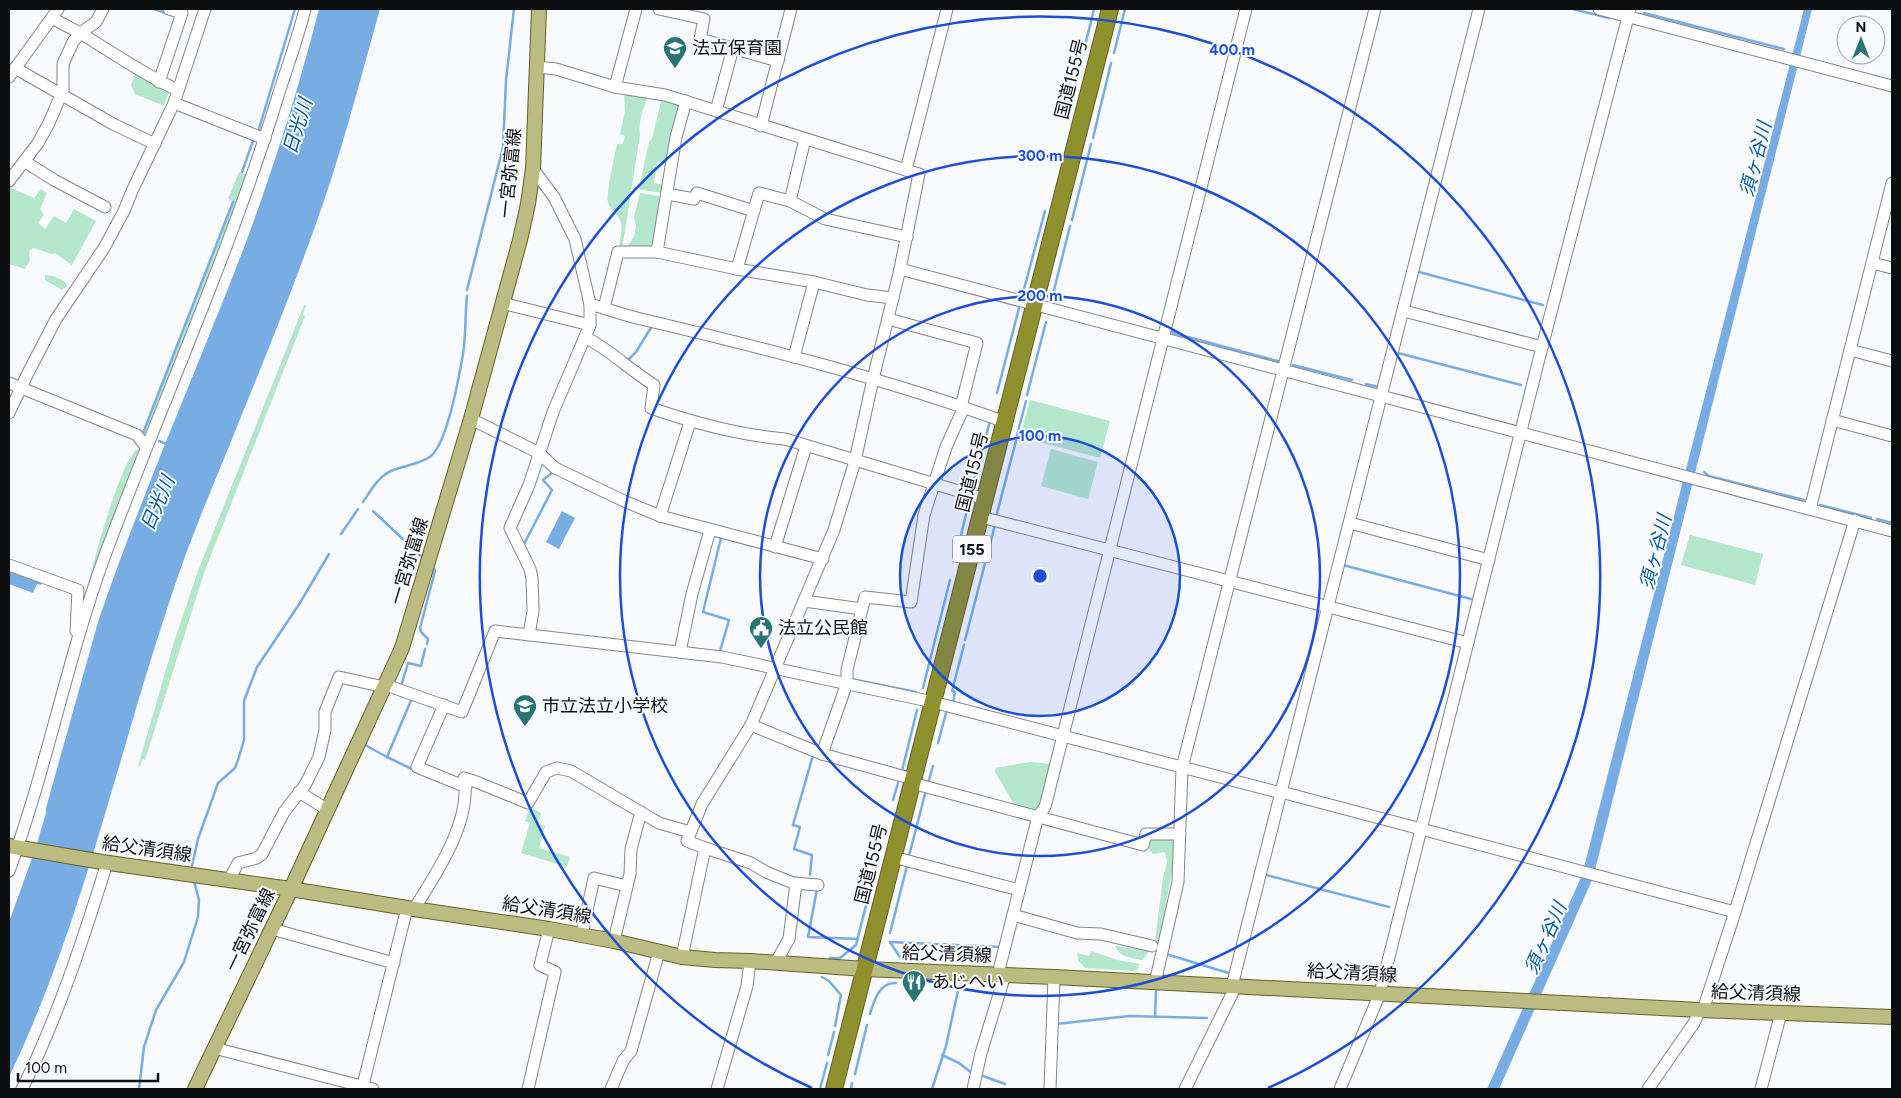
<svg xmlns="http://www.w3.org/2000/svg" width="1901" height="1098" font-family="Figtree,'Noto Sans JP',sans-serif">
<rect width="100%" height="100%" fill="#f8fafe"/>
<g fill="#b4e6cc">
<polygon points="136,72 170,89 164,106 135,94 131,85"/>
<path d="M624 93 648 96C643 110 638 121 640 135L622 249 619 248C620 238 624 226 619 218 615 212 609 208 608 202 606 193 615 154 617 144H623L625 136 620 134 625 111Z"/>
<polygon points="662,98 675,101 679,107 670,163 657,162 654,183 665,185 663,193 642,190 639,188 649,142 652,138"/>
<polygon points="260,146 146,440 142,437 234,202 228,199 239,172 247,175"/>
<polygon points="9,187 34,198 41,189 47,193 40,209 44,215 38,223 45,229 54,216 66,223 74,209 96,221 72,265 55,253 52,254 33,248 29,251 30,260 25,269 9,264"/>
<polygon points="640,193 664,197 655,249 628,249 628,245 634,237 636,226 634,217"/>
<path d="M45 275C53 275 63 279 68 285L62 290 45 280Z"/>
<polygon points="304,305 306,306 303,315 305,316 204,573 145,760 142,759 140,766 138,766 174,642 199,568"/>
<polygon points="1030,400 1110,421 1100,458 1020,437"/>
<path d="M137 449 141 452 87 590C92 564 120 463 137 449Z"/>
<polygon points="1051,449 1098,462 1088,499 1041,486"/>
<polygon points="1690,535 1763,554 1755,585 1681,565"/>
<polygon points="1030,762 1053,764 1041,809 1035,813 1017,809 995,772 996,768"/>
<polygon points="530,807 541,813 538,824 545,826 539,848 570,857 567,867 521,853 530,823 525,821"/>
<polygon points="1148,836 1175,836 1175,856 1159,941 1155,941 1163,878 1167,862 1165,852 1153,854 1146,847"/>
<path d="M1115 946 1149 951 1143 960C1132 958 1120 958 1115 946Z"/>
<polygon points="1091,951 1118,960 1139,964 1138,969 1133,971 1085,968 1078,960 1077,953 1089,956"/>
</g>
<g fill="#77ade3">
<path d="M319 9H380C359 84 340 159 313 232 287 305 257 377 228 449 206 502 184 555 167 609 115 766 81 927 9 1077V922L36 847 46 813V808L98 622C135 513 182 404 225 296 263 202 294 106 319 9Z"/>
<polygon points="1804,9 1812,9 1593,878 1499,1089 1487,1089 1582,875"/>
<polygon points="562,511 575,518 559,549 546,542"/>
<polygon points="9,569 42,581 41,585 37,584 33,593 9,584"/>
</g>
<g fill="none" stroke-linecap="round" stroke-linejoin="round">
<g stroke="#77ade3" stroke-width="2.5">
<polyline points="154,9 166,13"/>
<polyline points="1573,9 1609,18"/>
<polyline points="1644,13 1784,49"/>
<polyline points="1084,50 1094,9"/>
<polyline points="1114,53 1125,9"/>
<polyline points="258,132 295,9"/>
<polyline points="1093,138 1111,63"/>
<polyline points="242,172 254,138"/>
<polyline points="1072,220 1091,144"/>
<polyline points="1419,272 1543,305"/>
<polyline points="1024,289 1045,211"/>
<polyline points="467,290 503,147 506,80 514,9"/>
<polyline points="1052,298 1070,226"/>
<polyline points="1170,328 1173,333 1281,362"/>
<polyline points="1398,353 1521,385"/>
<polyline points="627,361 636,352 652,326"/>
<polyline points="1293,365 1352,380"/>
<polyline points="1366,384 1379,387"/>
<polyline points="997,393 1019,308"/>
<polyline points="1027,395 1046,322"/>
<polyline points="143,433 233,202"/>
<polyline points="1017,435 1026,401"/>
<polyline points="159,441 167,444"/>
<polyline points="1704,472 1709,476 1804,500"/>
<polyline points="972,488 990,421"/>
<path d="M363 502C371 490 378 477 391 471 404 465 419 465 431 456 448 441 459 377 463 354 466 335 465 315 467 296"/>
<polyline points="1820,505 1871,518"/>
<polyline points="373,511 424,559"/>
<polyline points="996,517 1016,441"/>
<polyline points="1877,519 1892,523"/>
<polyline points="341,534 358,509"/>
<polyline points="523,546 552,490 543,480 553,472"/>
<polyline points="955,560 969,502"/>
<polyline points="1343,565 1471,599"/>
<polyline points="965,640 995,525"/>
<polyline points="427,644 428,639 421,632 420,628 435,571 434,569"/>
<polyline points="720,651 729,620 703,612 721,538"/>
<polyline points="851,679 916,692"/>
<polyline points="401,686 408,663 421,666 425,649"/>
<polyline points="923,688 950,580"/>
<polyline points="412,698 387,757 414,770"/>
<polyline points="954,703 953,703 955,692 952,691 964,645"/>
<polyline points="938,743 946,713"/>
<polyline points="365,745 387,757"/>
<polyline points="902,771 917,710"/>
<polyline points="929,780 933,766"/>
<polyline points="893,800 898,783"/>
<polyline points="909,856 926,790"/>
<polyline points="191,870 198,839 218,783 235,768 238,760 244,740 244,701 257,667 298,606 329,554"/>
<polyline points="810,875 812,855 794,849 800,827 793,825 813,755"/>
<polyline points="1266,875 1389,907"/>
<polyline points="817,889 808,937 858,939"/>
<polyline points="890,933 907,866"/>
<polyline points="890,942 1001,947"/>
<polyline points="890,942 900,957"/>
<polyline points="1166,954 1232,974"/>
<polyline points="830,958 840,958 856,945 875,870"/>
<polyline points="964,960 968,946"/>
<polyline points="822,977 829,981 841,995 835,1026"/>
<path d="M870 1014C874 1001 879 982 896 983"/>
<polyline points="1155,1017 1156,991"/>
<polyline points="1056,1024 1129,1016 1207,1018"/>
<polyline points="828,1055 834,1032"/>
<polyline points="942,1055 959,1063 972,1073"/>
<polyline points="855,1074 867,1025"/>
<polyline points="983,1076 1005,1084"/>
<polyline points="139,1089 144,1047 156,1010 184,962 198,917 199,900 194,881"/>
<polyline points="820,1089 827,1063"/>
<polyline points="851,1089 852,1083"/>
<polyline points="932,1089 946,1046 959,986"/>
</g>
<g stroke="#82858b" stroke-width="13">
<g id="minor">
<polyline points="659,9 704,19 700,39 778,61"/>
<polyline points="1599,9 1892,86"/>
<path d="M52 18C66 26 80 32 93 41 121 58 148 77 178 90"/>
<polyline points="537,67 556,69 615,87 665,95 919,174 900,269 873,379 855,461 834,530 751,725 702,804 687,841 705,848 682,957"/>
<polyline points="15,68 113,124 155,144"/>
<polyline points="9,77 58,9"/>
<polyline points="159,82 182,13 169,9"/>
<polyline points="615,87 636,9"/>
<polyline points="174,103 265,139"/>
<polyline points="716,111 733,48"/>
<polyline points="761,126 791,9"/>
<polyline points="24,161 54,180 105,207"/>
<polyline points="906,170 947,9"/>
<polyline points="9,181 38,143 49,123 63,90 63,64 73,42 80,33 96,22 103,9"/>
<polyline points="667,194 694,199 697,193 754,211"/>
<polyline points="790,201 805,139"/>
<polyline points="657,252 676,137 686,101"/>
<polyline points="1872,263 1892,268"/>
<polyline points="900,269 1892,531"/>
<polyline points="814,282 867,295 893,298"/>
<polyline points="502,303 590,325"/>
<path d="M590 304C607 309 624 315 641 319 764 348 887 379 1005 422"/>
<polyline points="604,308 618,252 657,252 737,269"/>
<polyline points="1404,311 1542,347"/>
<polyline points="888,319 977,343 961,407"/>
<path d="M585 337C610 350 630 370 654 385L651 408C694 423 739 435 785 439L985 499"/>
<polyline points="1850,350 1892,361"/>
<polyline points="794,357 814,282 737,269 759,193 790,201 825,219 907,237"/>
<polyline points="9,383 137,435 146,447"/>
<polyline points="9,413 28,373 56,319 104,248 124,211 132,191 174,103 205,9"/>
<polyline points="471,419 539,453 555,468 624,501 660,516 823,559"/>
<polyline points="1832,420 1892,436"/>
<polyline points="1810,509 1892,183"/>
<polyline points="660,516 690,422"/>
<polyline points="981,517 1468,643"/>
<polyline points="1350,523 1489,560"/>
<polyline points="775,547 806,446"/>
<polyline points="9,565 78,590 76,631"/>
<polyline points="804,601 862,609"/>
<polyline points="529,635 533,611 532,578 530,569 510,528 529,485 553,412 590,325 590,304 575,239 554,197 533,169"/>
<polyline points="680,652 692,594 710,530"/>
<polyline points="386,685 462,712 495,631 722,657 933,702 1281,793"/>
<polyline points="444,705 417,767 466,787"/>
<polyline points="751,725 822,754 913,779"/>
<polyline points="822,754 847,683 847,670 865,597 911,602 924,515 946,447 964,407"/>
<polyline points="912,783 1143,845 1146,834 1180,834"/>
<polyline points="299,792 328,810"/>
<polyline points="1281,792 1735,912"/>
<polyline points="705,848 751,863 766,872 793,883 818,885"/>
<polyline points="893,857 1019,890"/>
<path d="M9 871C47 768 67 659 105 555 162 402 230 253 278 96 287 67 298 38 305 9"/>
<polyline points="229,880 238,863 257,858 262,854 284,812 305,785 319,757 325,730 325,712 339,677 385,687"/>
<path d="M414 909C436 874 472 821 464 778L474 781 528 803 546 772 557 768 571 771 659 823 690 832"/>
<polyline points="1013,915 1077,933 1101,934 1152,946"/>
<polyline points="272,929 394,963"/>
<polyline points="582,934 594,878 627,886"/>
<polyline points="614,941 630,874 631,849 641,812"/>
<polyline points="776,962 789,939 796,883"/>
<polyline points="998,974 1038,816 1045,807 1246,9"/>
<polyline points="1155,983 1178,882 1182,768 1375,9"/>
<polyline points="1232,986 1479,9"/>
<polyline points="1703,1010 1735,912 1855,520"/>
<polyline points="214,1048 373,1089"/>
<path d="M22 1089C58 1017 83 940 107 863"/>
<polyline points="362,1089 407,908"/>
<polyline points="528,1089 555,972 540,965 549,929"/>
<polyline points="611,1089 623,1061 631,1051 659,952"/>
<polyline points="717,1089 747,986 750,961"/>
<polyline points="973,1089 981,1053 1005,975"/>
<polyline points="1050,1089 1054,977"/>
<polyline points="1185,1089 1236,986"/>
<polyline points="1340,1089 1380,993 1542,347 1630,9"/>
<polyline points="1648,1089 1694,1023 1700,1010"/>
<polyline points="1761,1089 1781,1013"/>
</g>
</g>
<g stroke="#626224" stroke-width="16">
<g id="major">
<polyline points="9,846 102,862 291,889 407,908 549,929 614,941 682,957 715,960 750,961 865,969 1054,977 1700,1010 1892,1017"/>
<polyline points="195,1089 291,889 402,648 471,419 520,240 528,204 533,169 539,9"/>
</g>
</g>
<g stroke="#626224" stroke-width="18">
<polyline id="highway" points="834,1089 1110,9"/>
</g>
<use href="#minor" stroke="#fff" stroke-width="11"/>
<use href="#major" stroke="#bcbc82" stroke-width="14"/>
<use href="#highway" stroke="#8f902e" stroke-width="16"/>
</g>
<circle cx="1040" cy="576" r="140" fill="#1d4ed8" fill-opacity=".12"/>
<g fill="none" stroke="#1d4ed8" stroke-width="2.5">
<circle cx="1040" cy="576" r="140"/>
<circle cx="1040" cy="576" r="280"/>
<circle cx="1040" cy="576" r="420"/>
<path d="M812 1088A560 560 0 1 1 1268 1088"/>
</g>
<defs>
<g id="school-pin" transform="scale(1.25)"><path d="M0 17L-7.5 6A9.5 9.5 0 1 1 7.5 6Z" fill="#2a7475" stroke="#f8fafe"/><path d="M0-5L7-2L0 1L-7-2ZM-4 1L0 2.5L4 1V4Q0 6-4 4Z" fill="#fff"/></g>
<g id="civic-pin" transform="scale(1.25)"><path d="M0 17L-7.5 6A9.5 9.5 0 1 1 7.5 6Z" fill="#2a7475" stroke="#f8fafe"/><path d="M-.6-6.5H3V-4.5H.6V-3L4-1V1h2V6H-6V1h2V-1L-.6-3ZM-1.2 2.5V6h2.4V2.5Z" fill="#fff"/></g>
<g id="restaurant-pin" transform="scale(1.25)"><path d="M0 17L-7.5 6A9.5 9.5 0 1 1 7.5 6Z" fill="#2a7475" stroke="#f8fafe"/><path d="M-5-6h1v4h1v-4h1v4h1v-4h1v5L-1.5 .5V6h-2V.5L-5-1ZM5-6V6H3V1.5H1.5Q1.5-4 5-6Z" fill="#fff"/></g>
</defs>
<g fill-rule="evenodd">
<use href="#school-pin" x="675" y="48"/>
<use href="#civic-pin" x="761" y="628"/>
<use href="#school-pin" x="525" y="706"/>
<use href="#restaurant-pin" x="914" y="982"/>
</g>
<g text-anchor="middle" stroke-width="4" stroke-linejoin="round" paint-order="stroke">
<rect fill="#f8fafe" stroke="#545557" stroke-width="1" x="953" y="535.5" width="38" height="27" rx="4"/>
<g font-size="16" font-weight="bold" fill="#0d0e10">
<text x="972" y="555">155</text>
</g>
<g font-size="18" fill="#0d0e10" stroke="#f8fafe" text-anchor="start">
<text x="692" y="54">法立保育園</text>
<text x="778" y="634">法立公民館</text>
<text x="542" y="712">市立法立小学校</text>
<text x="932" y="988">あじへい</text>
</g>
<g font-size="18" fill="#0d0e10" stroke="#f8fafe">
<text transform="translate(1071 79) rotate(-76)" y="6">国道155号</text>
<text transform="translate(510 173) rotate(-84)" y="6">一宮弥富線</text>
<text transform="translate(972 472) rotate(-76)" y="6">国道155号</text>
<text transform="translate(409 561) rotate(-73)" y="6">一宮弥富線</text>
<text transform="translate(147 849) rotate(8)" y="6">給父清須線</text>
<text transform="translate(871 864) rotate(-76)" y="6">国道155号</text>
<text transform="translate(547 910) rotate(9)" y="6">給父清須線</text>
<text transform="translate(250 930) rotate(-64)" y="6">一宮弥富線</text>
<text transform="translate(947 954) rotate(2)" y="6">給父清須線</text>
<text transform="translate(1352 973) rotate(3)" y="6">給父清須線</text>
<text transform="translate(1756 993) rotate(2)" y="6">給父清須線</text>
</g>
<g font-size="19" font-style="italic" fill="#035a9b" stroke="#f8fafe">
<text transform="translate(297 126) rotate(-73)" y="7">日光川</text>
<text transform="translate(1755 159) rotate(-76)" y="7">須ヶ谷川</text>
<text transform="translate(157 503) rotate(-67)" y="7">日光川</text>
<text transform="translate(1655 552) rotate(-76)" y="7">須ヶ谷川</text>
<text transform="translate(1545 938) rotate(-66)" y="7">須ヶ谷川</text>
</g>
</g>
<circle cx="1040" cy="576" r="8" fill="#1d4ed8" stroke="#f8fafe" stroke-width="2.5"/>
<g font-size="15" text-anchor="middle" font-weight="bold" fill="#1d4ed8" stroke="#f8fafe" stroke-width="4" stroke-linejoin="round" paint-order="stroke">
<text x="1232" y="55">400 m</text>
<text x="1040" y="161">300 m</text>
<text x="1040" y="301">200 m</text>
<text x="1040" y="441">100 m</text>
</g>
<rect width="1901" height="1098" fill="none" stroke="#0d0e10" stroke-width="20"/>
<g transform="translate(1861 40)"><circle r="24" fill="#f8fafe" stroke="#9a9c9f"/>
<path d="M0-4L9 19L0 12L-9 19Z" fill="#2a7475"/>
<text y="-8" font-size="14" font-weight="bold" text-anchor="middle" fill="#0d0e10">N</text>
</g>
<path d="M18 1073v8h140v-8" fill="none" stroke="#0d0e10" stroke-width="2.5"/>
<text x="25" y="1073" font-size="15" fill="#0d0e10" stroke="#f8fafe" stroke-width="4" paint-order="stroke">100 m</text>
</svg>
